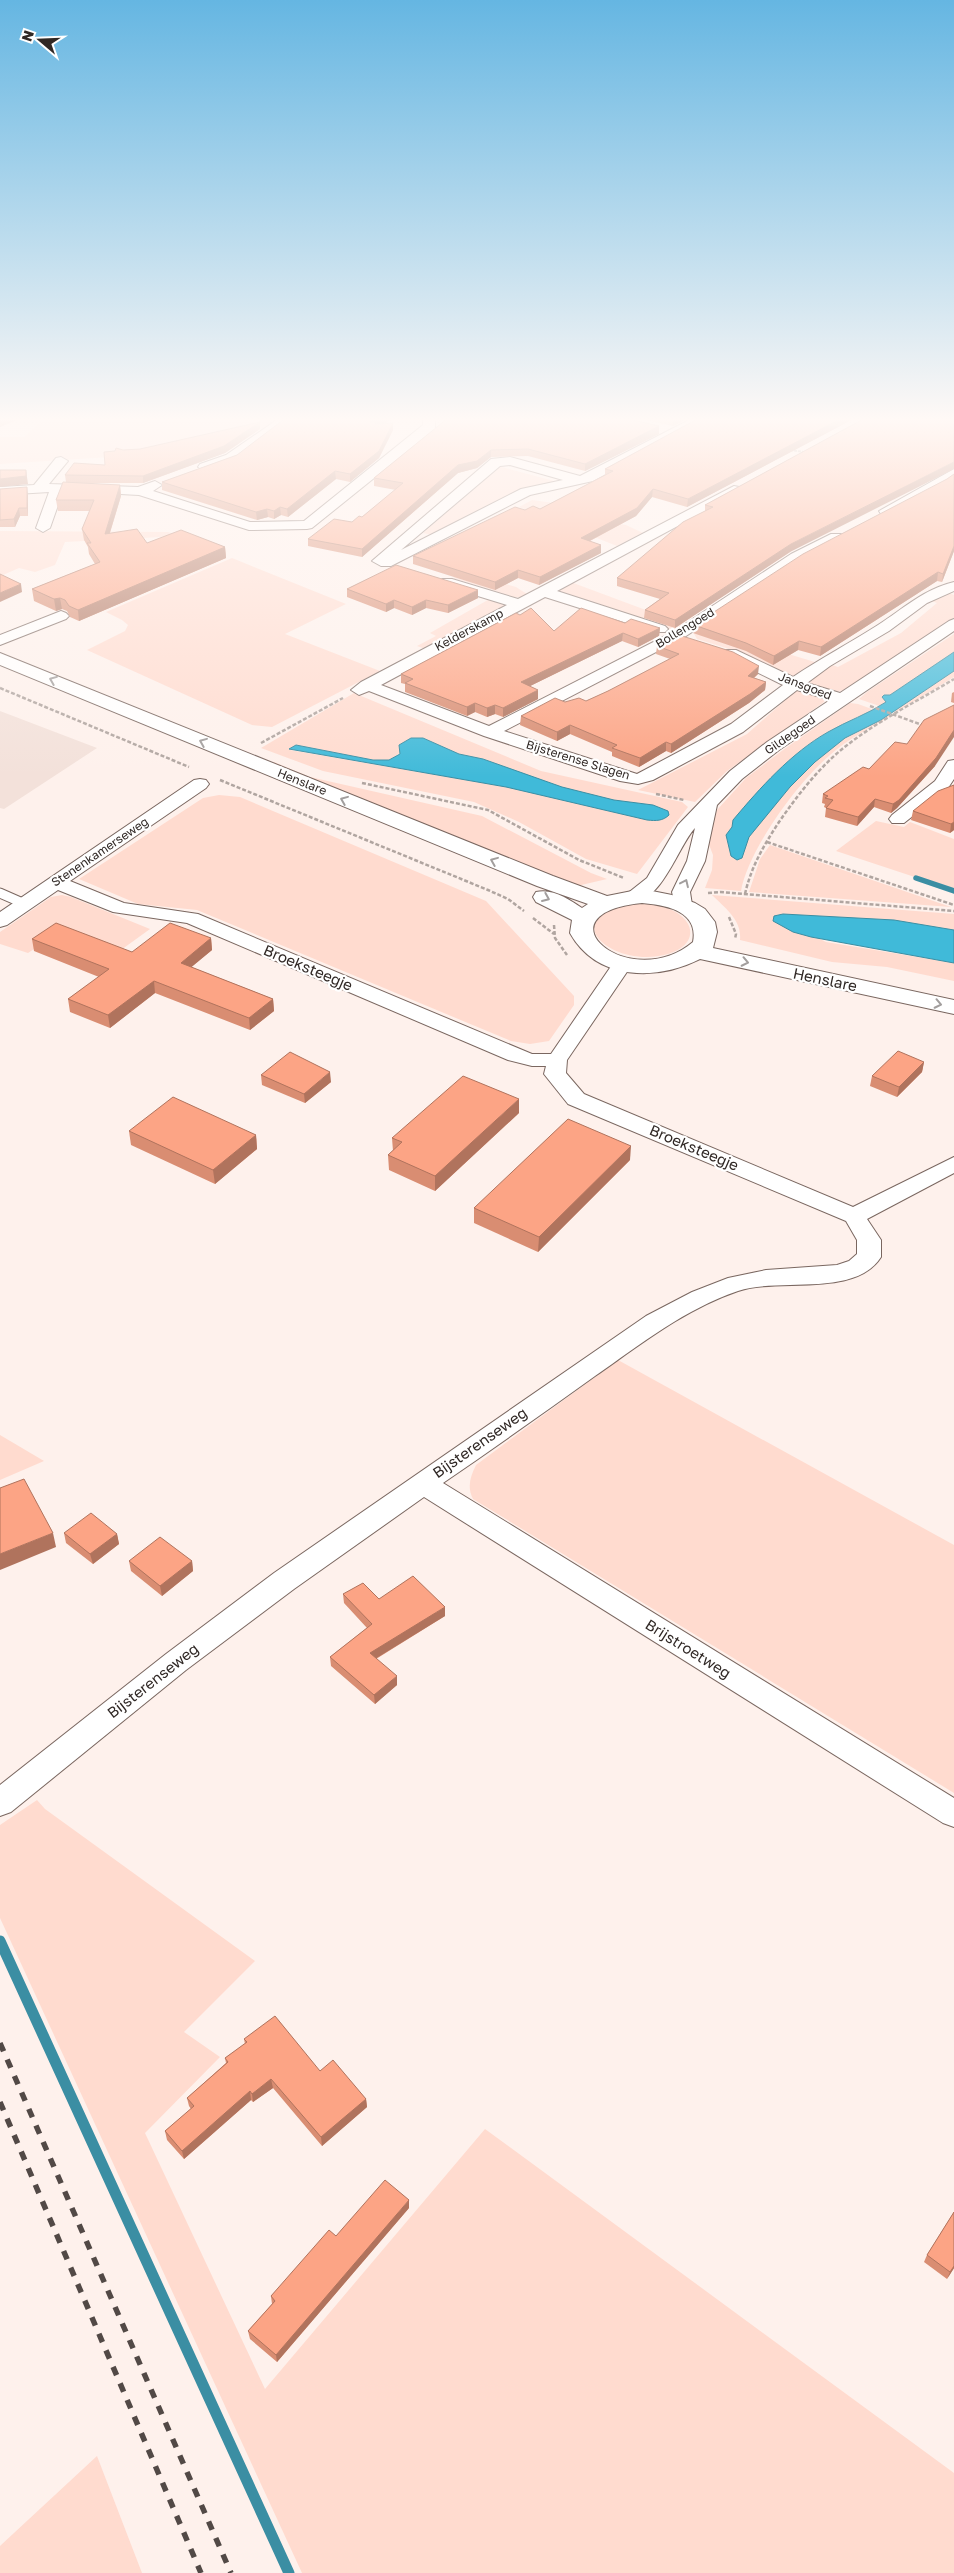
<svg xmlns="http://www.w3.org/2000/svg" width="954" height="2573" font-family="'Golos Text',sans-serif">
<rect width="100%" height="100%" fill="#fef1ec"/>
<polygon fill="#f3e1da" points="0,711 97,748 4,809 0,808"/>
<g fill="#ffdbcf" fill-rule="evenodd">
<polygon points="44,417 281,417 264,429 253,427 141,455 0,464 0,437 25,437"/>
<polygon points="498,466 558,482 432,535 423,533"/>
<polygon points="532,500 561,504 576,518 626,525 643,533 617,546 519,507"/>
<polygon points="0,531 168,532 180,536 65,542 55,565 35,572 19,568 3,575 0,574"/>
<polygon points="232,558 346,604 285,634 380,671 272,727 252,725 87,650 125,631 128,625 122,620 106,612"/>
<polygon points="464,572 516,587 527,594 521,597 513,597 453,578"/>
<polygon points="568,581 686,625 680,629 669,629 558,592 557,589"/>
<path d="M949 593 954 595V618L844 690C834 693 818 690 810 683L812 678 832 665 838 667 901 633 937 603 929 600Z"/>
<polygon points="493,597 504,604 502,608 425,649 417,646 436,636 430,633"/>
<polygon points="700,627 818,663 799,675 791,676 726,648 697,639 693,632"/>
<polygon points="954,634 954,677 897,712 859,699 867,692"/>
<polygon points="799,690 823,697 824,702 727,771 695,802 638,790 747,734 789,697 790,692"/>
<path d="M354 693 541 771 682 802 688 807 637 874 586 859 519 822 474 802 323 771 261 748ZM411 738 459 754 483 759 562 787 614 800 653 805 668 811 669 815C663 821 656 821 647 820L506 787 290 750 296 745 373 760H389L400 753 399 745Z"/>
<path d="M850 703 858 704 891 716C870 728 848 739 830 755 798 782 748 850 741 891L705 888 712 870 713 855 708 842 717 810 746 778 783 750Z"/>
<polygon points="274,762 310,777 482,816 591,873 607,879 577,886 270,763"/>
<polygon points="219,795 240,797 486,901 574,996 574,1005 549,1041 530,1044 511,1041 197,910 138,904 79,879 203,798"/>
<polygon points="876,821 904,827 910,822 954,839 954,890 836,851"/>
<polygon points="770,845 951,907 749,892 760,859"/>
<polygon points="62,895 71,897 150,929 114,955 58,933 28,953 0,944 0,932 51,897"/>
<path d="M712 895 954 914V930L894 920 783 914 774 916 826 942 954 963V981L887 967 832 962 740 940C742 920 725 908 712 895Z"/>
<path d="M634 903C647 904 660 904 672 910 698 923 696 946 668 954 614 970 552 918 634 903Z"/>
<path d="M618 1360 954 1545V1793L473 1499C467 1487 470 1477 476 1465Z"/>
<polygon points="0,1435 44,1461 0,1480"/>
<polygon points="37,1800 45,1809 255,1961 184,2032 220,2057 145,2133 265,2389 485,2129 954,2473 954,2573 302,2573 0,1918 0,1825"/>
<polygon points="97,2456 142,2573 0,2573 0,2546"/>
</g>
<g fill="#40bad9" stroke="#3b8ea3">
<path d="M954 652V671L881 720 845 738 815 762 790 787 749 837 742 858 737 860 731 856 726 835 732 827 733 820C760 788 791 753 828 732 847 721 868 714 886 702L882 697 884 695H890Z"/>
<path d="M411 738H423L459 754 483 759 562 787 614 800 653 805 668 811 669 815C663 821 656 821 647 820L506 787 289 749 296 745 373 760H389L400 754 399 745Z"/>
<polygon points="783,914 894,920 954,930 954,963 811,937 793,932 773,921 774,916"/>
</g>
<g fill="none" stroke-linecap="round" stroke-linejoin="round">
<polyline stroke="#3b8ea3" stroke-width="5.5" points="916,878 954,891"/>
<polyline stroke="#3b8ea3" stroke-width="11" points="0,1941 289,2573"/>
<g stroke="#7a6760" stroke-width="11">
<polyline id="service" points="0,893 25,904"/>
</g>
<g stroke="#7a6760" stroke-width="2">
<g id="minor">
<polygon points="281,417 295,417 236,461 205,471 198,467 200,464 226,455"/>
<polygon points="423,417 435,417 435,429 312,528 307,529 249,530 139,495 63,491 50,528 43,532 36,528 49,492 0,495 0,487 34,485 56,458 61,457 68,461 49,484 138,487 155,481 162,485 153,491 250,522 304,521 423,425"/>
<path d="M695 417H710L593 481 530 495 391 566H381L372 561 491 459 510 457 580 476ZM510 465 563 480 521 489 401 550 500 466Z"/>
<polygon points="954,469 954,478 891,514 881,514 879,511"/>
<path d="M734 486 739 487 741 490 739 493 557 591 665 626 668 629 665 632H655L545 597 381 685 489 726 673 632 791 554 831 534H841L843 537 841 540 801 560 683 638 504 731 637 774 731 724 783 685 724 656 722 653 724 650H736L793 677C821 658 850 643 878 625 903 609 924 589 954 582V591L927 603 889 631 830 666 807 683 840 693 949 621 954 619V631L779 750 742 779 717 805 705 861 690 892 692 905 690 909H676L672 892 687 861 695 828C677 847 660 910 625 901L623 897 647 878 678 825 730 771 767 742 830 700 797 690 743 732 653 780 638 784 620 781 484 736 369 691 359 695 351 690 361 682 507 605 442 585 440 582 442 579H452L518 599Z"/>
<polygon points="61,611 66,613 69,616 66,619 0,645 0,635"/>
<polygon points="954,760 954,779 948,788 904,823 892,823 889,819 892,815 935,781 948,761"/>
<path d="M200 779 206 780 209 784 206 788 70 881 124 903 198 914 532 1054H551L616 959H630L633 963 567 1060 566 1073 584 1094 853 1207 954 1157V1173L867 1219 881 1240V1257C855 1298 779 1277 738 1291 685 1309 641 1344 595 1376 545 1412 494 1448 443 1483L954 1798V1827L943 1823 424 1497 294 1589 186 1670 11 1812 0 1816V1785L166 1654 274 1573 646 1316 692 1292 728 1278 766 1270 837 1265 849 1261 857 1254V1240L846 1221 568 1104 544 1074 546 1066H532L508 1060 187 923 113 912 58 890 7 925 0 927V912L194 780Z"/>
</g>
</g>
<g stroke="#7a6760" stroke-width="2">
<path id="tertiary" d="M0 653 553 876 607 896 642 889 672 895 695 903 705 909 715 922 717 932 713 948 954 1000V1014L700 959C656 981 597 981 570 933L572 920 536 902 533 897 536 892C552 888 569 899 582 908L588 904 537 886 0 665ZM642 903C666 905 699 911 693 942 630 995 534 914 642 903Z"/>
</g>
<polyline stroke="#b0a5a0" stroke-width="2" stroke-dasharray="3 1" stroke-linecap="butt" points="790,450 804,452"/>
<g stroke="#b0a5a0" stroke-width="2.5" stroke-dasharray="4 2" stroke-linecap="butt">
<polyline points="0,688 189,767"/>
<polyline points="870,706 925,726"/>
<polyline points="261,743 343,698"/>
<polyline points="220,780 488,890 508,899 524,911"/>
<polyline points="362,783 488,810 579,860 624,878"/>
<polyline points="656,794 684,800"/>
<polyline points="767,842 954,905"/>
<polyline points="708,893 720,892 954,911"/>
<path d="M745 894C751 867 764 845 779 822 797 796 817 770 841 750 875 722 916 702 954 679"/>
<polyline points="729,917 736,934 735,939"/>
<polyline points="533,918 554,934"/>
<polyline points="554,925 555,938 567,955"/>
</g>
<use href="#service" stroke="#fff" stroke-width="9"/>
<use href="#minor" fill="#fff" fill-rule="evenodd"/>
<use href="#tertiary" fill="#fff" fill-rule="evenodd"/>
<g stroke="#524946" stroke-width="5.5" stroke-dasharray="9 9" stroke-linecap="butt">
<polyline points="0,2043 231,2573"/>
<polyline points="0,2102 201,2573"/>
</g>
</g>
<g fill="#d98d72">
<polygon points="399,417 384,423 393,430 379,458 350,482 336,479 288,517 281,515 274,519 268,517 257,520 162,490 162,482 237,455"/>
<polygon points="632,417 691,417 673,426"/>
<polygon points="701,417 857,417 687,507 652,497 636,516 590,541 601,553 539,585 518,578 495,590 413,564 413,556 525,510 540,509 605,475 605,469"/>
<polygon points="867,417 790,552 675,628 644,618 645,610 660,599 617,586 617,578 705,511 705,505"/>
<polygon points="448,418 659,426 659,434 585,471 528,456 491,457 477,468 458,473 362,557 308,546 308,539 352,522 362,517 396,490 374,486 374,478"/>
<polygon points="260,429 225,453 143,483 72,483 120,485 121,496 110,533 147,543 225,547 226,558 79,621 70,617 67,611 62,609 56,611 34,601 32,589 95,564 89,554 88,547 84,540 82,529 90,511 58,511 56,500 66,482 65,475 105,465 123,450 140,449"/>
<polygon points="954,474 954,551 942,582 937,581 820,656 798,650 773,665 746,651 693,633 694,625 947,479"/>
<polygon points="0,489 28,495 28,516 20,516 15,527 0,527"/>
<polygon points="347,589 478,598 448,613 426,608 412,615 394,608 386,612 347,597"/>
<polygon points="625,623 660,628 659,636 638,647 622,641 530,686 538,699 503,717 495,714 487,717 475,712 467,716 405,692 405,684 401,683 401,674 554,631"/>
<polygon points="657,646 758,674 754,678 766,682 765,690 749,703 671,753 666,751 639,767 612,756 612,752 570,734 557,741 520,725 521,716 565,702 586,701 608,691 670,659 656,654"/>
<polygon points="954,692 954,703 951,702 952,693"/>
<polygon points="907,744 935,766 897,808 891,813 874,807 857,826 825,817 826,808 824,807 825,804 822,803 823,794 869,769"/>
<polygon points="954,785 954,830 950,833 911,820 913,811"/>
<polygon points="211,938 212,950 191,967 273,999 274,1011 250,1030 155,993 110,1028 70,1012 68,999 99,977 34,951 32,939 132,952"/>
<polygon points="924,1062 922,1072 897,1097 870,1086 872,1076"/>
<polygon points="261,1075 331,1082 305,1103 262,1085"/>
<polygon points="519,1113 435,1191 389,1170 388,1155 393,1151 392,1138"/>
<polygon points="129,1131 256,1135 257,1149 215,1184 131,1145"/>
<polygon points="630,1160 538,1252 474,1223 474,1208"/>
<polygon points="64,1533 117,1534 119,1544 93,1564 66,1543"/>
<polygon points="129,1561 192,1561 193,1571 162,1596 131,1571"/>
<polygon points="343,1594 379,1599 445,1616 376,1659 397,1685 375,1704 331,1666 330,1657 367,1628 344,1603"/>
<polygon points="244,2039 320,2071 366,2099 367,2107 322,2146 273,2088 253,2102 251,2100 184,2159 167,2140 165,2131 191,2109 189,2106 187,2098 226,2063 225,2058 245,2044"/>
<polygon points="409,2208 277,2362 250,2339 248,2331 272,2304 271,2296 336,2236"/>
<polygon points="954,2212 954,2268 947,2279 924,2262 927,2255"/>
</g>
<g fill="#b0735d">
<polygon points="5,417 25,417 0,427 0,419"/>
<polygon points="382,417 399,417 371,429 370,422"/>
<polygon points="677,417 691,417 673,426 673,419"/>
<polygon points="844,417 857,417 687,507 688,499"/>
<polygon points="260,422 260,429 225,453 143,483 143,476"/>
<polygon points="393,423 393,430 379,458 350,482 350,474"/>
<polygon points="659,426 659,434 585,471 585,464"/>
<polygon points="491,450 491,457 477,468 458,473 362,557 362,549 458,465"/>
<polygon points="954,462 954,469 790,552 675,628 675,620 791,544"/>
<polygon points="26,470 28,484 0,487 0,479"/>
<polygon points="335,471 336,479 288,517 287,509"/>
<polygon points="120,485 121,496 106,545 105,534"/>
<polygon points="27,487 28,495 28,516 27,508"/>
<polygon points="653,489 652,497 636,516 580,546 581,538"/>
<polygon points="280,507 281,515 274,519 274,511"/>
<polygon points="19,508 20,516 15,527 14,519"/>
<polygon points="267,509 268,517 257,520 256,512"/>
<polygon points="601,545 601,553 539,585 540,577"/>
<polygon points="954,546 954,551 942,582 943,574"/>
<polygon points="225,547 226,558 79,621 78,610"/>
<polygon points="518,570 518,578 495,590 495,582"/>
<polygon points="938,572 937,581 820,656 821,647"/>
<polygon points="21,584 22,592 0,602 0,593"/>
<polygon points="478,590 478,598 448,613 448,605"/>
<polygon points="60,598 62,609 56,611 54,599"/>
<polygon points="394,600 394,608 386,612 386,604"/>
<polygon points="426,600 426,608 412,615 412,607"/>
<polygon points="660,628 659,636 638,647 638,639"/>
<polygon points="623,633 622,641 520,691 521,682"/>
<polygon points="799,641 798,650 773,665 774,656"/>
<polygon points="759,666 758,674 747,684 748,676"/>
<polygon points="766,682 765,690 749,703 671,753 671,744"/>
<polygon points="538,690 538,699 503,717 503,708"/>
<polygon points="475,703 475,712 467,716 467,707"/>
<polygon points="495,705 495,714 487,717 487,708"/>
<polygon points="570,725 570,734 557,741 557,732"/>
<polygon points="954,730 954,737 935,766 897,808 891,813 893,804"/>
<polygon points="666,742 666,751 639,767 640,758"/>
<polygon points="875,799 874,807 857,826 858,817"/>
<polygon points="954,822 954,830 950,833 951,824"/>
<polygon points="211,938 212,950 182,975 181,963"/>
<polygon points="154,981 155,993 110,1028 108,1015"/>
<polygon points="273,999 274,1011 250,1030 249,1018"/>
<polygon points="924,1062 922,1072 897,1097 899,1087"/>
<polygon points="330,1072 331,1082 305,1103 304,1094"/>
<polygon points="519,1099 519,1113 435,1191 435,1176"/>
<polygon points="256,1135 257,1149 215,1184 213,1170"/>
<polygon points="631,1146 630,1160 538,1252 539,1237"/>
<polygon points="53,1533 56,1547 0,1570 0,1554"/>
<polygon points="117,1534 119,1544 93,1564 90,1554"/>
<polygon points="192,1561 193,1571 162,1596 160,1586"/>
<polygon points="445,1607 445,1616 370,1662 370,1653"/>
<polygon points="397,1676 397,1685 375,1704 374,1695"/>
<polygon points="271,2079 273,2088 253,2102 252,2094"/>
<polygon points="250,2091 251,2100 184,2159 182,2151"/>
<polygon points="366,2099 367,2107 322,2146 321,2137"/>
<polygon points="409,2200 409,2208 277,2362 276,2355"/>
<polygon points="954,2266 954,2268 947,2279 950,2272"/>
</g>
<g fill="#fca485" stroke="#b0735d">
<polygon points="287,417 382,417 370,422 375,422 375,424 393,423 379,451 350,474 335,471 287,509 280,507 274,511 267,509 256,512 162,482 237,455"/>
<polygon points="476,417 620,417 659,426 585,464 528,449 491,450 477,461 458,465 362,549 308,539 334,519 352,522 359,516 362,517 403,483 374,478 448,418"/>
<polygon points="666,417 677,417 673,419"/>
<polygon points="701,417 844,417 688,499 653,489 637,508 581,538 601,545 540,577 518,570 495,582 413,556 515,507 525,510 533,506 540,509 613,471 605,469"/>
<polygon points="867,417 954,417 954,462 791,544 675,620 645,610 669,593 617,578 683,522 713,507 705,505"/>
<polygon points="260,422 224,446 143,476 65,475 74,463 105,465 104,452 115,451 116,448 123,450 140,449"/>
<polygon points="0,470 26,470 26,476 0,479"/>
<polygon points="954,474 954,546 943,574 938,572 821,647 799,641 774,656 746,643 694,625 803,554 947,479"/>
<polygon points="63,482 120,485 105,534 137,529 147,543 181,530 225,547 78,610 69,606 65,600 60,598 54,599 32,589 100,562 87,543 91,543 82,529 94,500 56,500"/>
<polygon points="27,487 27,508 19,508 14,519 0,520 0,489"/>
<polygon points="396,565 478,590 448,605 426,600 412,607 394,600 386,604 347,589"/>
<polygon points="0,574 21,584 0,593"/>
<polygon points="531,608 554,631 581,608 625,623 631,619 660,628 638,639 623,633 521,682 538,690 503,708 495,705 487,708 475,703 467,707 405,683 413,679 401,674 516,613 520,615"/>
<polygon points="679,635 733,652 759,666 748,676 766,682 750,694 671,744 666,742 640,758 612,748 617,745 570,725 557,732 521,716 555,698 565,702 579,698 586,701 608,691 679,654 657,646"/>
<polygon points="954,705 954,730 936,758 899,800 893,804 875,799 858,817 826,808 833,800 825,798 828,796 823,794 863,767 869,769 895,742 907,744 924,720"/>
<polygon points="954,785 954,822 951,824 913,811 938,791"/>
<polygon points="56,923 132,952 170,923 211,938 181,963 273,999 249,1018 154,981 108,1015 68,999 109,969 32,939"/>
<polygon points="898,1051 924,1062 899,1087 872,1076"/>
<polygon points="290,1052 330,1072 304,1094 261,1075"/>
<polygon points="463,1076 519,1099 435,1176 388,1155 402,1142 392,1138"/>
<polygon points="173,1097 256,1135 213,1170 129,1131"/>
<polygon points="568,1119 631,1146 539,1237 474,1208"/>
<polygon points="24,1479 53,1533 0,1554 0,1488"/>
<polygon points="91,1513 117,1534 90,1554 64,1533"/>
<polygon points="160,1537 192,1561 160,1586 129,1561"/>
<polygon points="413,1576 445,1607 370,1653 397,1676 374,1695 330,1657 372,1624 343,1594 363,1583 379,1599"/>
<polygon points="275,2016 320,2071 333,2060 366,2099 321,2137 271,2079 252,2094 250,2091 182,2151 165,2131 194,2106 187,2098 228,2062 225,2058 247,2042 244,2039"/>
<polygon points="385,2180 409,2200 276,2355 248,2331 275,2301 271,2296 329,2230 336,2236"/>
<polygon points="954,2212 954,2266 950,2272 927,2255"/>
</g>
<defs><path id="oneway-chevron" d="M-2-3.5L2.5 0L-2 3.5" fill="none" stroke-width="1.6" stroke-linecap="round" stroke-linejoin="round" transform="scale(1.25)"/></defs>
<g stroke="#a29e9d">
<use href="#oneway-chevron" transform="translate(53 680) rotate(-158)"/>
<use href="#oneway-chevron" transform="translate(203 742) rotate(-158)"/>
<use href="#oneway-chevron" transform="translate(344 800) rotate(-158)"/>
<use href="#oneway-chevron" transform="translate(494 861) rotate(-158)"/>
<use href="#oneway-chevron" transform="translate(685 883) rotate(-65)"/>
<use href="#oneway-chevron" transform="translate(546 898) rotate(23)"/>
<use href="#oneway-chevron" transform="translate(745 962) rotate(12)"/>
<use href="#oneway-chevron" transform="translate(938 1004) rotate(12)"/>
</g>
<linearGradient id="sky" x2="0" y2="1"><stop stop-color="#65b6e2"/><stop offset="0.54" stop-color="#fff9f6"/><stop offset="1" stop-color="#fff9f6" stop-opacity="0"/></linearGradient>
<rect width="954" height="777" fill="url(#sky)"/>
<g text-anchor="middle" stroke-width="4.5" stroke-linejoin="round" paint-order="stroke">
<g font-size="12" fill="#302825" stroke="#fff">
<text transform="translate(685 628) rotate(-31)" y="4">Bollengoed</text>
<text transform="translate(469 630) rotate(-28)" y="4">Kelderskamp</text>
<text transform="translate(805 686) rotate(21)" y="4">Jansgoed</text>
<text transform="translate(790 735) rotate(-35)" y="4">Gildegoed</text>
<text transform="translate(578 760) rotate(17)" y="4">Bijsterense Slagen</text>
<text transform="translate(302 782) rotate(22)" y="4">Henslare</text>
<text transform="translate(100 852) rotate(-34)" y="4">Stenenkamerseweg</text>
</g>
<g font-size="15" fill="#302825" stroke="#fff">
<text transform="translate(308 968) rotate(23)" y="5">Broeksteegje</text>
<text transform="translate(825 980) rotate(12)" y="5">Henslare</text>
<text transform="translate(694 1148) rotate(23)" y="5">Broeksteegje</text>
<text transform="translate(480 1443) rotate(-35)" y="5">Bijsterenseweg</text>
<text transform="translate(688 1649) rotate(32)" y="5">Brijstroetweg</text>
<text transform="translate(153 1681) rotate(-38)" y="5">Bijsterenseweg</text>
</g>
</g>
<g transform="translate(40 40) rotate(289)" stroke="#ffffff" stroke-width="4" paint-order="stroke">
<path d="M0-4L9 19L0 12L-9 19Z" fill="#302825"/>
<text y="-8" font-size="14" font-weight="bold" text-anchor="middle" fill="#302825">N</text>
</g>
</svg>
